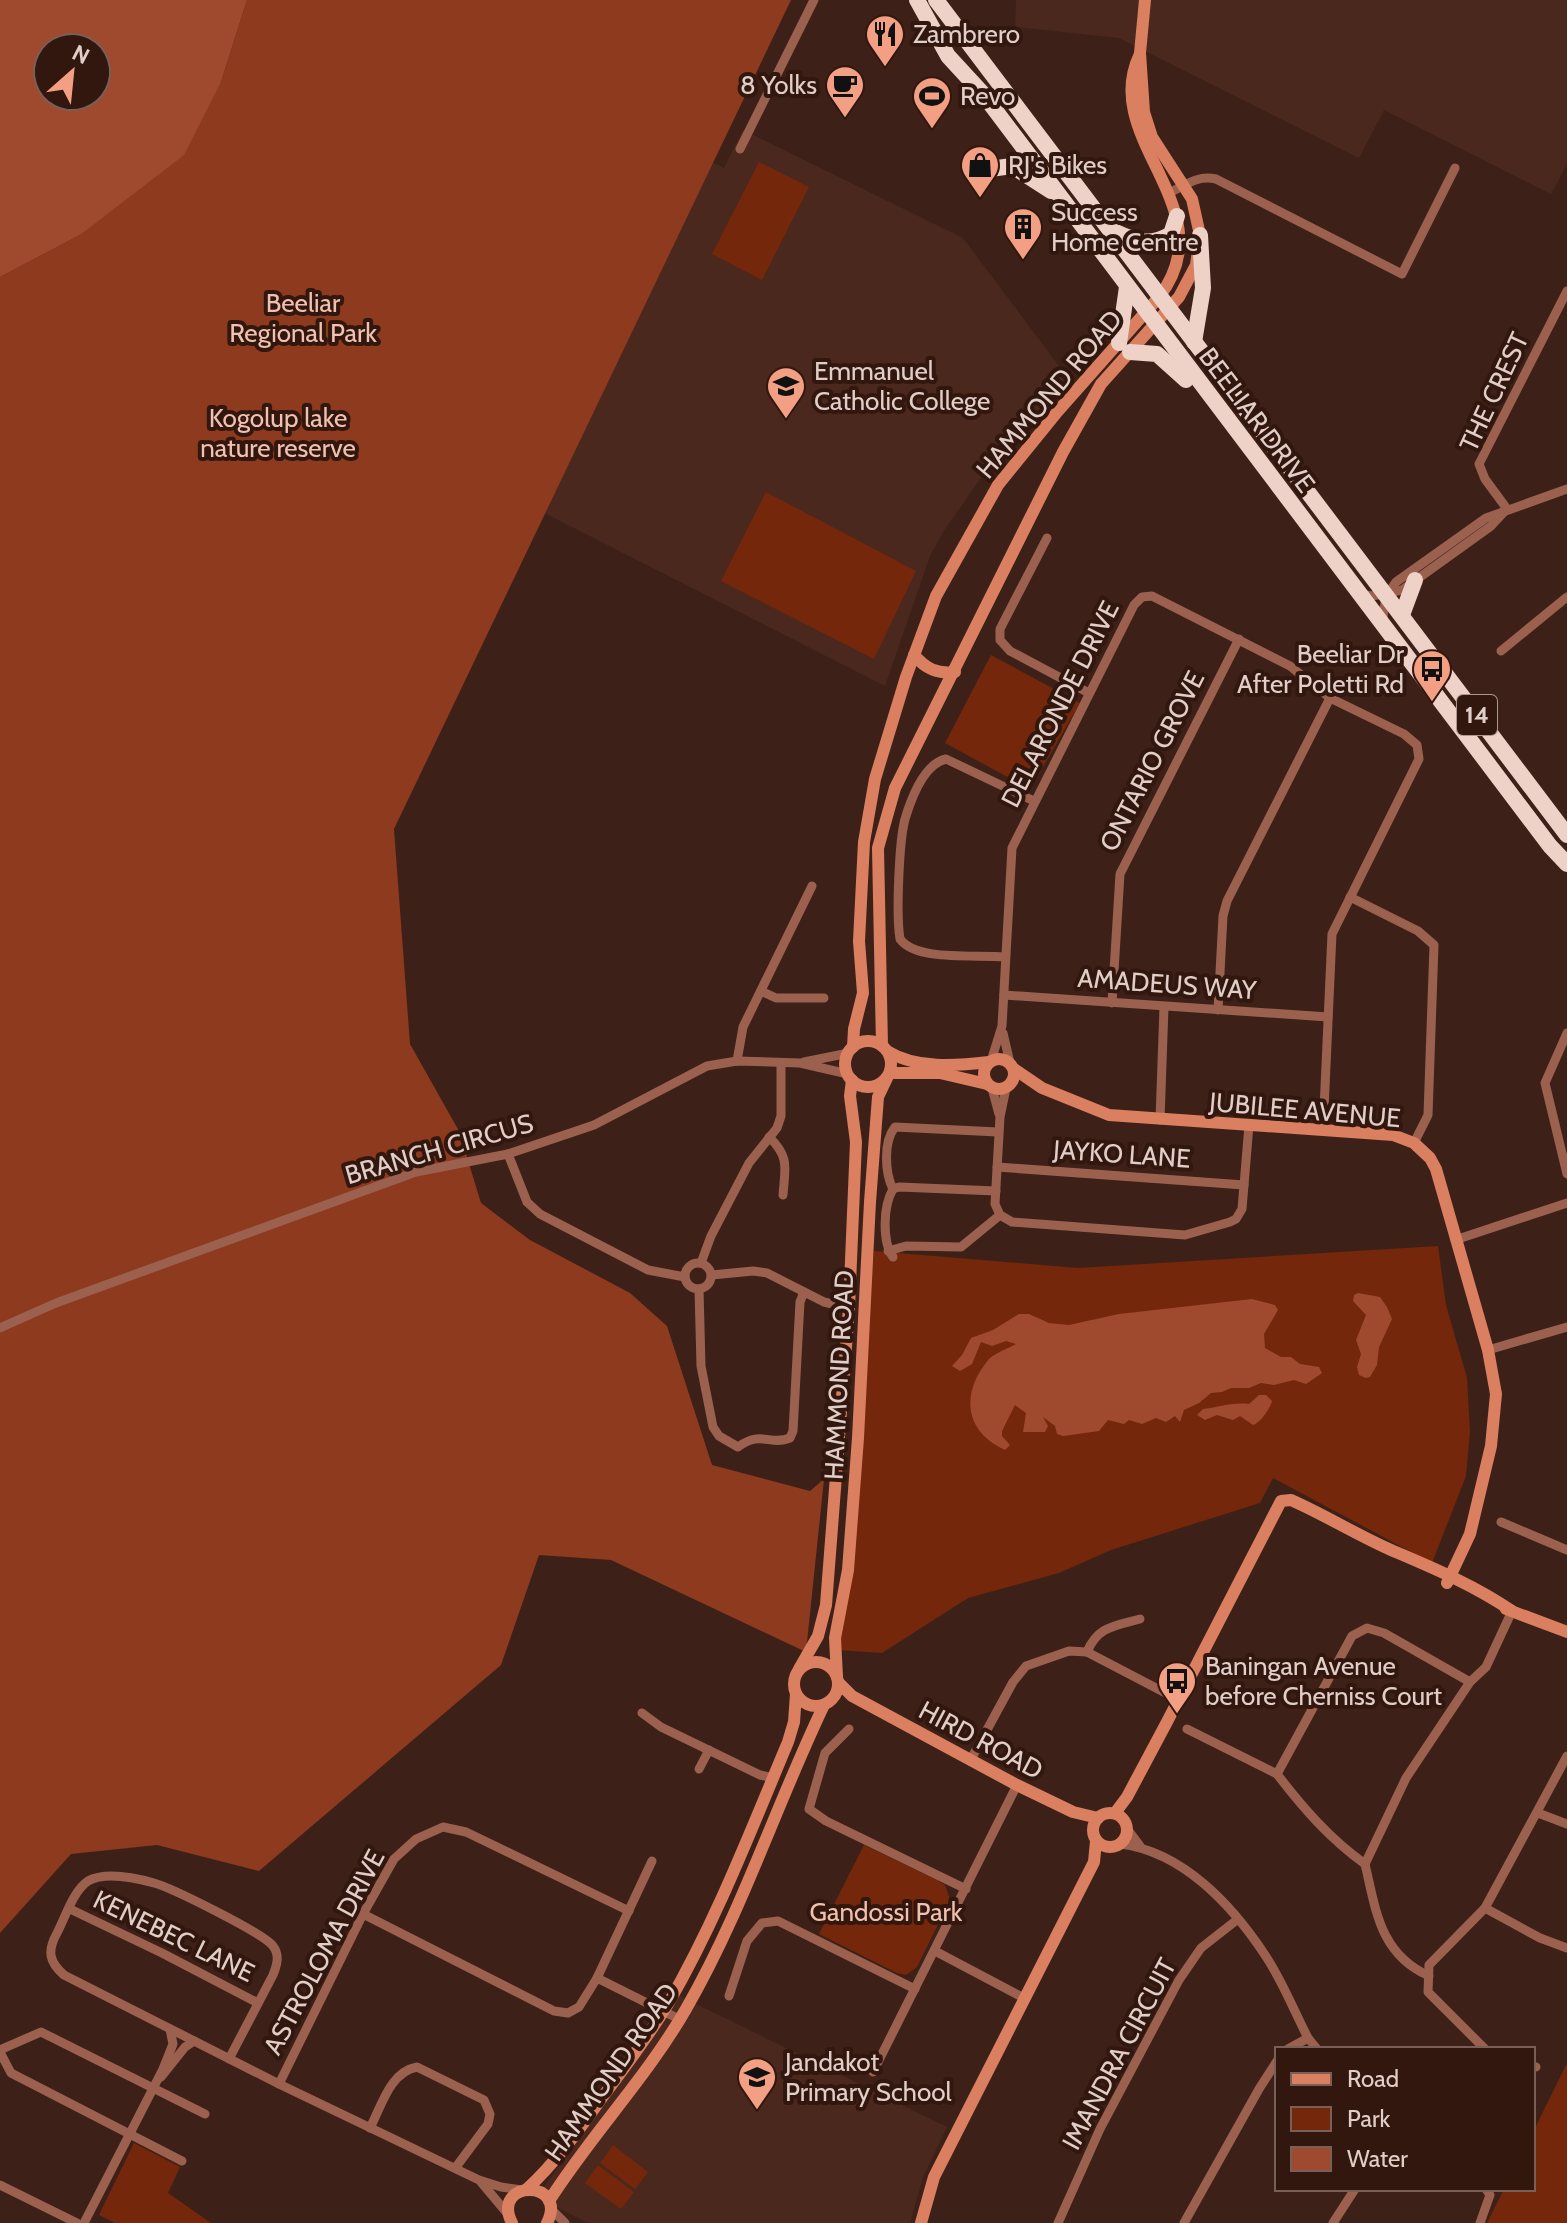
<svg xmlns="http://www.w3.org/2000/svg" width="1567" height="2223" font-family="Cabin,sans-serif">
<rect width="100%" height="100%" fill="#3d2118"/>
<g fill="#4b281d">
<polygon points="1016,0 1567,0 1567,164 1551,194 1384,110 1359,158 1119,38 1015,27"/>
<polygon points="743,130 963,238 1068,378 993,461 945,529 930,556 885,686 505,493 673,143 724,168"/>
<polygon points="680,1996 947,2127 923,2177 910,2223 588,2223 537,2197"/>
</g>
<g fill="#74270b">
<polygon points="759,162 809,187 762,280 712,254"/>
<polygon points="766,492 916,571 874,659 721,581"/>
<polygon points="991,655 1080,703 1036,779 1030,785 1022,785 945,743"/>
<polygon points="1438,1246 1446,1305 1467,1378 1470,1432 1466,1476 1432,1563 1273,1478 1260,1503 1111,1550 1059,1573 968,1598 882,1653 837,1650 874,1251 1078,1268"/>
<polygon points="864,1845 937,1880 945,1885 950,1900 917,1967 906,1975 897,1973 819,1934"/>
<polygon points="1567,2063 1567,2223 1487,2223 1504,2189 1533,2189 1533,2132"/>
<polygon points="134,2143 180,2167 168,2193 211,2223 115,2223 99,2215"/>
<polygon points="613,2145 648,2172 635,2189 600,2163"/>
<polygon points="598,2165 634,2192 621,2209 585,2183"/>
</g>
<polygon fill="#8d3a1e" points="247,0 791,0 394,829 410,1044 459,1131 481,1203 530,1240 630,1293 667,1326 712,1465 810,1491 824,1479 806,1652 611,1560 539,1555 501,1665 259,1871 157,1845 71,1854 0,1933 0,277 80,235 221,82"/>
<g fill="#9f4a2f" fill-rule="evenodd">
<path d="M0 0H247L221 82 184 155 80 235 0 277ZM96 48V96H48V48Z"/>
<polygon points="1358,1293 1380,1297 1387,1307 1392,1319 1379,1347 1377,1365 1370,1377 1366,1378 1359,1375 1357,1367 1361,1354 1356,1340 1366,1315 1353,1301 1354,1295"/>
<path d="M1252 1299 1275 1305 1278 1310 1264 1334 1265 1348 1281 1357H1291L1300 1364 1319 1367 1322 1373 1306 1384 1294 1380 1274 1385 1261 1383 1249 1388H1231L1222 1392 1211 1393 1199 1403 1184 1410 1180 1422 1175 1416 1166 1422 1156 1418 1142 1424 1129 1420 1124 1424 1108 1420 1099 1431 1063 1436 1057 1434 1055 1426 1043 1417 1048 1426 1045 1432H1023L1026 1413 1015 1405 1002 1431V1436L1010 1445 1005 1450C963 1431 961 1392 989 1359 995 1353 1009 1348 1016 1344L1006 1341 992 1346 981 1342 972 1364 960 1371 952 1366 962 1355 971 1338 993 1330 1019 1314H1029L1049 1323 1069 1325 1119 1314Z"/>
<path d="M1259 1395H1266L1272 1401C1270 1409 1260 1423 1253 1425L1240 1416 1233 1420 1217 1415 1205 1420 1197 1415 1203 1409C1220 1407 1233 1402 1249 1404Z"/>
</g>
<g fill="none" stroke-linecap="round" stroke-linejoin="round">
<g stroke="#9b614e" stroke-width="9">
<polyline points="740,149 814,0"/>
<path d="M1169 193C1186 185 1197 175 1216 179L1402 274 1455 168"/>
<polyline points="1507,509 1485,479 1479,464 1567,291"/>
<polyline points="1047,538 1000,629 1000,640 1010,651 1089,693"/>
<polyline points="1359,594 1372,596 1402,590 1491,526 1505,511"/>
<path d="M1383 623C1383 605 1386 595 1396 582L1486 518 1567 489"/>
<polyline points="1501,651 1567,597"/>
<polyline points="1350,897 1418,931 1434,945 1428,1115 1414,1143"/>
<path d="M1005 957C977 954 917 962 900 939 896 916 899 841 905 819 911 799 924 764 946 759L1034 801"/>
<polyline points="761,991 776,998 824,998"/>
<polyline points="1004,995 1328,1017"/>
<polyline points="1112,1003 1120,874 1239,639"/>
<polyline points="1218,1010 1223,916 1227,901 1330,698"/>
<polyline points="1003,1033 1010,1063"/>
<polyline points="1567,1033 1545,1083 1567,1174"/>
<polyline points="737,1061 743,1027 812,886"/>
<polyline points="991,1061 1002,1026 1012,848 1134,605 1142,597 1152,596 1290,666 1330,698 1404,734 1417,745 1419,759 1332,934 1323,1131"/>
<polyline points="804,1062 849,1053"/>
<polyline points="992,1088 999,1114"/>
<polyline points="1006,1088 1000,1117 995,1204 1000,1215 1012,1222 1185,1235 1230,1222 1236,1219 1242,1209 1249,1125"/>
<polyline points="1160,1120 1164,1007"/>
<path d="M769 1137C790 1157 785 1168 783 1195"/>
<polyline points="508,1154 527,1202 540,1214 648,1270 685,1277"/>
<polyline points="997,1167 1244,1185"/>
<path d="M893 1189C885 1173 883 1142 895 1127L998 1132"/>
<polyline points="1455,1240 1567,1203"/>
<polyline points="888,1251 906,1246 961,1247 1000,1215"/>
<path d="M893 1257C882 1242 883 1206 893 1189L899 1187 996 1191"/>
<circle cx="698" cy="1276" r="13"/>
<polyline points="701,1263 711,1236 749,1163 777,1128 781,1116 781,1063"/>
<polyline points="712,1275 753,1271 767,1273 824,1302 849,1308"/>
<path d="M699 1289 701 1366 713 1427 719 1436 738 1447C761 1430 770 1446 790 1438L793 1431 800 1302 804 1292"/>
<polyline points="0,1328 56,1303 416,1172 508,1154 594,1125 707,1066 737,1061 800,1063 848,1074"/>
<polyline points="1488,1350 1567,1327"/>
<polyline points="1501,1522 1567,1550"/>
<path d="M1087 1652C1098 1626 1115 1626 1140 1619"/>
<path d="M1470 1682 1384 1633 1367 1628 1352 1636 1277 1774C1303 1808 1330 1839 1365 1864L1406 1778 1470 1682 1486 1667 1512 1611"/>
<polyline points="642,1713 661,1727 760,1775 773,1778"/>
<polyline points="849,1729 825,1753 809,1809 826,1821 966,1889"/>
<polyline points="1187,1729 1277,1774"/>
<polyline points="970,1761 1013,1682 1026,1666 1069,1651 1087,1652 1179,1700"/>
<polyline points="699,1769 709,1750"/>
<polyline points="1538,1813 1567,1824"/>
<polyline points="1128,1830 1140,1846"/>
<path d="M1121 1844C1183 1852 1232 1905 1265 1955 1282 1980 1294 2011 1308 2038L1317 2049"/>
<path d="M1365 1864C1376 1911 1380 1954 1429 1976"/>
<polyline points="1485,1908 1540,1938 1567,1948"/>
<polyline points="70,1909 162,1953 258,2003"/>
<polyline points="363,1914 554,2011 568,2013 579,2007 597,1978 652,1861"/>
<polyline points="935,1951 1024,1998"/>
<polyline points="597,1978 679,2019"/>
<polyline points="729,1996 747,1941 762,1923 778,1921 915,1989"/>
<polyline points="1288,2049 1308,2038"/>
<polyline points="1485,2049 1428,1992 1429,1965 1485,1908 1567,1756"/>
<polyline points="0,2050 41,2032 205,2114"/>
<polyline points="0,2052 11,2073 182,2161"/>
<path d="M229 2059 273 1975C277 1965 280 1955 273 1946 263 1933 172 1888 154 1883 136 1878 106 1871 88 1881 73 1891 65 1918 57 1933 47 1951 49 1962 64 1975L279 2084 479 2180 501 2187 522 2190"/>
<polyline points="1533,2066 1536,2067"/>
<polyline points="873,2072 1017,1785"/>
<polyline points="161,2077 185,2047 194,2041"/>
<polyline points="279,2084 363,1914 394,1859 416,1839 443,1827 466,1832 629,1911"/>
<path d="M370 2128C382 2105 390 2072 417 2067L484 2100 490 2114 488 2124 456 2167"/>
<polyline points="481,2182 507,2213"/>
<polyline points="0,2185 77,2223"/>
<polyline points="551,2209 565,2223"/>
<polyline points="84,2223 163,2069 173,2044 170,2029"/>
<polyline points="1058,2223 1100,2129 1179,1980 1201,1948 1238,1919"/>
<polyline points="1184,2223 1259,2089 1277,2061"/>
<polyline points="1333,2223 1355,2189"/>
<polyline points="1480,2223 1490,2195 1486,2189"/>
</g>
<g stroke="#db7f61" stroke-width="12">
<path d="M914 655C926 669 937 674 955 672"/>
<circle cx="868" cy="1064" r="23"/>
<polyline points="882,1046 878,848 895,788 1063,452 1101,384 1179,297 1196,265 1200,235 1192,199 1152,137 1144,112 1140,53 1145,0"/>
<path d="M853 1047 854 1029 863 993 859 941 864 842 875 779 906 677 936 596 998 485 1058 411 1159 297C1227 209 1100 140 1139 56"/>
<path d="M887 1051C916 1069 956 1066 989 1062"/>
<circle cx="999" cy="1074" r="15"/>
<polyline points="1014,1069 1042,1088 1109,1115 1393,1135 1414,1143 1430,1158 1436,1169 1488,1350 1496,1394 1491,1446 1470,1534 1447,1583"/>
<polyline points="890,1073 940,1073 987,1084"/>
<polyline points="1506,1609 1567,1632"/>
<circle cx="816" cy="1684" r="22"/>
<polyline points="799,1669 818,1636 826,1605 849,1308 856,1142 850,1096 852,1080"/>
<polyline points="837,1677 835,1638 848,1570 858,1438 870,1202 878,1097 888,1076"/>
<polyline points="838,1682 852,1696 1017,1785 1073,1812 1098,1818"/>
<circle cx="1110" cy="1830" r="17"/>
<path d="M1115 1813 1127 1797 1168 1720 1281 1501 1291 1500C1325 1515 1357 1535 1391 1550 1433 1568 1474 1585 1512 1611"/>
<path d="M527 2189C556 2162 578 2131 601 2099 624 2068 648 2037 668 2004 716 1921 751 1830 788 1742L794 1722 796 1694"/>
<path d="M549 2201C591 2135 647 2077 686 2009 742 1912 776 1805 824 1705"/>
<path d="M512 2223C490 2179 569 2179 547 2223"/>
<polyline points="921,2223 934,2177 1094,1862 1096,1841"/>
</g>
<g stroke="#eed1c7" stroke-width="16">
<polyline points="917,0 948,56 983,94 1550,846 1567,864"/>
<polyline points="936,0 1567,835"/>
<polyline points="990,169 1012,166 1051,191"/>
<path d="M1111 230C1133 240 1148 248 1171 234L1177 216"/>
<polyline points="1194,342 1203,288 1200,235"/>
<polyline points="1119,343 1127,287"/>
<polyline points="1130,352 1157,354 1186,380"/>
<polyline points="1402,615 1415,580"/>
</g>
</g>
<defs>
<g id="restaurant-pin" transform="scale(2)"><path d="M0 17L-7.5 6A9.5 9.5 0 1 1 7.5 6Z" fill="#f39f84" stroke="#32170e"/><path d="M-5-6h1v4h1v-4h1v4h1v-4h1v5L-1.5 .5V6h-2V.5L-5-1ZM5-6V6H3V1.5H1.5Q1.5-4 5-6Z" fill="#111"/></g>
<g id="cafe-pin" transform="scale(2)"><path d="M0 17L-7.5 6A9.5 9.5 0 1 1 7.5 6Z" fill="#f39f84" stroke="#32170e"/><path d="M-5.5-4.5H6V0H3Q3 3.5 0 3.5H-2.5Q-5.5 3.5-5.5 0ZM3-3.2v2h1.7v-2ZM-6 4.5H4V6H-6Z" fill="#111"/></g>
<g id="stadium-pin" transform="scale(2)"><path d="M0 17L-7.5 6A9.5 9.5 0 1 1 7.5 6Z" fill="#f39f84" stroke="#32170e"/><path d="M0-5a6.5 5 0 1 0 0 10a6.5 5 0 1 0 0-10ZM-3.5-1.8h7v3.6h-7Z" fill="#111"/></g>
<g id="shop-pin" transform="scale(2)"><path d="M0 17L-7.5 6A9.5 9.5 0 1 1 7.5 6Z" fill="#f39f84" stroke="#32170e"/><path d="M-5-2.5h2.3a2.7 3.5 0 0 1 5.4 0H5L5.5 6h-11ZM-1.5-2.5h3a1.5 2.3 0 0 0-3 0Z" fill="#111"/></g>
<g id="building-pin" transform="scale(2)"><path d="M0 17L-7.5 6A9.5 9.5 0 1 1 7.5 6Z" fill="#f39f84" stroke="#32170e"/><path d="M-4-6H4V6H1V3H-1V6H-4ZM-2.5-4.3h1.7v1.8h-1.7ZM.8-4.3h1.7v1.8H.8ZM-2.5-1h1.7V.8h-1.7ZM.8-1h1.7V.8H.8Z" fill="#111"/></g>
<g id="school-pin" transform="scale(2)"><path d="M0 17L-7.5 6A9.5 9.5 0 1 1 7.5 6Z" fill="#f39f84" stroke="#32170e"/><path d="M0-5L7-2L0 1L-7-2ZM-4 1L0 2.5L4 1V4Q0 6-4 4Z" fill="#111"/></g>
<g id="bus-pin" transform="scale(2)"><path d="M0 17L-7.5 6A9.5 9.5 0 1 1 7.5 6Z" fill="#f39f84" stroke="#32170e"/><path d="M-5-6H5V4H4V6H2V4H-2V6H-4V4H-5ZM-3.5-4V0h7V-4ZM-3.5 1.2v1.5H-2V1.2ZM2 1.2v1.5H3.5V1.2Z" fill="#111"/></g>
</defs>
<g fill-rule="evenodd">
<use href="#restaurant-pin" x="885" y="34"/>
<use href="#cafe-pin" x="845" y="85"/>
<use href="#stadium-pin" x="932" y="96"/>
<use href="#shop-pin" x="980" y="165"/>
<use href="#building-pin" x="1023" y="227"/>
<use href="#school-pin" x="786" y="386"/>
<use href="#bus-pin" x="1432" y="669"/>
<use href="#bus-pin" x="1177" y="1681"/>
<use href="#school-pin" x="757" y="2077"/>
</g>
<g text-anchor="middle" stroke-width="8" stroke-linejoin="round" paint-order="stroke">
<rect fill="#32170e" stroke="#ac9790" stroke-width="2" x="1457" y="695" width="40" height="40" rx="6"/>
<g font-size="24" font-weight="bold" fill="#e1cec8">
<text x="1477" y="723">14</text>
</g>
<g font-size="26" fill="#e1cec8" stroke="#32170e" text-anchor="start">
<text x="913" y="43">Zambrero</text>
<text x="817" y="94" text-anchor="end">8 Yolks</text>
<text x="960" y="105">Revo</text>
<text x="1008" y="174">RJ's Bikes</text>
<text x="1051" y="221">Success<tspan x="1051" dy="30">Home Centre</tspan></text>
<text x="814" y="380">Emmanuel<tspan x="814" dy="30">Catholic College</tspan></text>
<text x="1404" y="663" text-anchor="end">Beeliar Dr<tspan x="1404" dy="30">After Poletti Rd</tspan></text>
<text x="1205" y="1675">Baningan Avenue<tspan x="1205" dy="30">before Cherniss Court</tspan></text>
<text x="785" y="2071">Jandakot<tspan x="785" dy="30">Primary School</tspan></text>
</g>
<g font-size="26" fill="#f0c0b0" stroke="#32170e">
<text x="303" y="312">Beeliar<tspan x="303" dy="30">Regional Park</tspan></text>
<text x="278" y="427">Kogolup lake<tspan x="278" dy="30">nature reserve</tspan></text>
<text x="886" y="1921">Gandossi Park</text>
</g>
<g font-size="26" fill="#e1cec8" stroke="#32170e">
<text transform="translate(1494 392) rotate(-65)" y="9">THE CREST</text>
<text transform="translate(1049 394) rotate(-50)" y="9">HAMMOND ROAD</text>
<text transform="translate(1257 420) rotate(53)" y="9">BEELIAR DRIVE</text>
<text transform="translate(1060 704) rotate(-63)" y="9">DELARONDE DRIVE</text>
<text transform="translate(1152 761) rotate(-63)" y="9">ONTARIO GROVE</text>
<text transform="translate(1167 984) rotate(4)" y="9">AMADEUS WAY</text>
<text transform="translate(1305 1110) rotate(5)" y="9">JUBILEE AVENUE</text>
<text transform="translate(439 1149) rotate(-16)" y="9">BRANCH CIRCUS</text>
<text transform="translate(1122 1154) rotate(4)" y="9">JAYKO LANE</text>
<text transform="translate(839 1375) rotate(-87)" y="9">HAMMOND ROAD</text>
<text transform="translate(981 1740) rotate(28)" y="9">HIRD ROAD</text>
<text transform="translate(174 1936) rotate(26)" y="9">KENEBEC LANE</text>
<text transform="translate(324 1952) rotate(-62)" y="9">ASTROLOMA DRIVE</text>
<text transform="translate(1119 2054) rotate(-62)" y="9">IMANDRA CIRCUIT</text>
<text transform="translate(611 2072) rotate(-55)" y="9">HAMMOND ROAD</text>
</g>
</g>
<rect x="1275" y="2047" width="260" height="144" fill="#32170e" stroke="#786058" stroke-width="2"/>
<rect x="1291" y="2073" width="40" height="12" fill="#db7f61" stroke="#786058" stroke-width="2"/>
<text x="1347" y="2087" font-size="24" fill="#e1cec8">Road</text>
<rect x="1291" y="2107" width="40" height="24" fill="#74270b" stroke="#786058" stroke-width="2"/>
<text x="1347" y="2127" font-size="24" fill="#e1cec8">Park</text>
<rect x="1291" y="2147" width="40" height="24" fill="#9f4a2f" stroke="#786058" stroke-width="2"/>
<text x="1347" y="2167" font-size="24" fill="#e1cec8">Water</text>
<g transform="translate(72 72) rotate(27)"><circle r="38" fill="#32170e" stroke="#786058" stroke-width="2"/>
<path d="M0-6L14 30L0 20L-14 30Z" fill="#f39f84"/>
<text y="-12" font-size="22" font-weight="bold" text-anchor="middle" fill="#e1cec8">N</text>
</g>
</svg>
